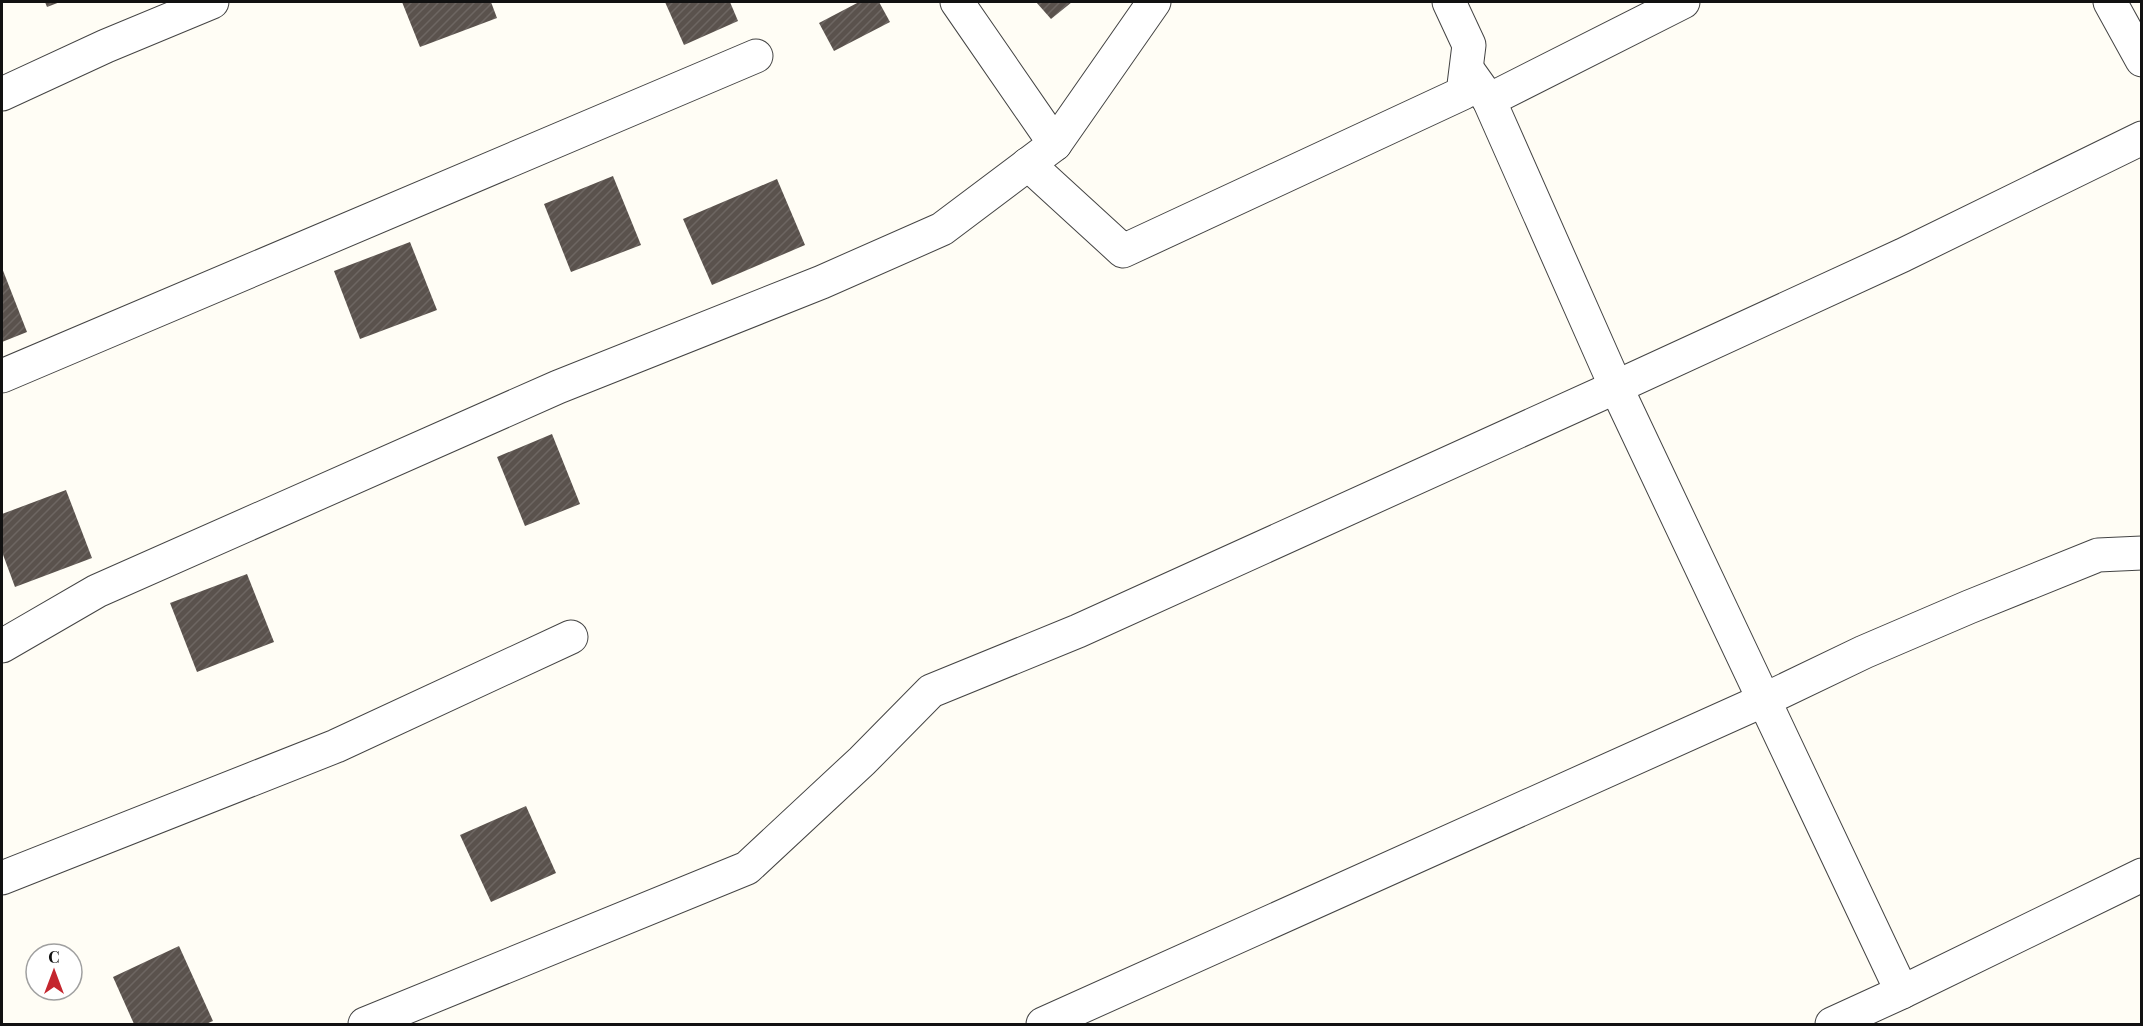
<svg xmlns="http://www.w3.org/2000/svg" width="2143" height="1026" font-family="'Playfair Display',serif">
<defs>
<pattern id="building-hatch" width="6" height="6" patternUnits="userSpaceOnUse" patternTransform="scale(1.5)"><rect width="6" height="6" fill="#5a524d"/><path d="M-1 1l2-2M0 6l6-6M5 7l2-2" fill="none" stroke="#6d6662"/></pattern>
</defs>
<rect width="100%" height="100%" fill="#fffdf5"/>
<g fill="url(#building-hatch)">
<polygon points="45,2 60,2 47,7"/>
<polygon points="402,2 491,2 497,18 420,47"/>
<polygon points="665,2 730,2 738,21 684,45"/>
<polygon points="859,2 879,2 890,22 834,51 819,23"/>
<polygon points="1036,2 1072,2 1051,19"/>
<polygon points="613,176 641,245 571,272 544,204"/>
<polygon points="777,179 805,245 712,285 683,219"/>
<polygon points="410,242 437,310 360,339 334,271"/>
<polygon points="2,268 27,332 2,342"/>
<polygon points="552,434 580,504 525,526 497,457"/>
<polygon points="66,490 92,558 15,587 2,552 2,514"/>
<polygon points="247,574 274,642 197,672 170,603"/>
<polygon points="526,806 556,873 491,902 460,835"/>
<polygon points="179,946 213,1021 206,1024 134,1024 113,977"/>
</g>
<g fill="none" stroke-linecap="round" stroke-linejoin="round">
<g stroke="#444" stroke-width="35">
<g id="street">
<polyline points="957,2 1055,144"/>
<polyline points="2110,2 2142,60"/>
<polyline points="1467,69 1489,100 1616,387 1902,992 2142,875"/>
<polyline points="2,94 106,46 212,2"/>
<polyline points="1489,100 1683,2"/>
<polyline points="1028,164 1123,251 1463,93 1469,45 1449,2"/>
<polyline points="2,376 756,56"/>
<polyline points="2,646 97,591 558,387 822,282 942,229 1055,144 1154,2"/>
<polyline points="2,878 336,746 571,637"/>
<polyline points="365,1024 747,868 862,761 931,691 1078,631 1616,387 1903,255 2142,138"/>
<polyline points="1043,1024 1764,700 1864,652 1969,607 2098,555 2142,553"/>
<polyline points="1832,1024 1902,992"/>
</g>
</g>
<use href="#street" stroke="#fff" stroke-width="33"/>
</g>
<rect width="2143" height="1026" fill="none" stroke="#111111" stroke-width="6"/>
<g transform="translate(54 972)"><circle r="28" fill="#ffffff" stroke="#a0a0a0" stroke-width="1.5"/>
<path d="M0-4.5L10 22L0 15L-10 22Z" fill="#c4262e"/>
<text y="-9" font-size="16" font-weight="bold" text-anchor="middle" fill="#111111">С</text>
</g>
</svg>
